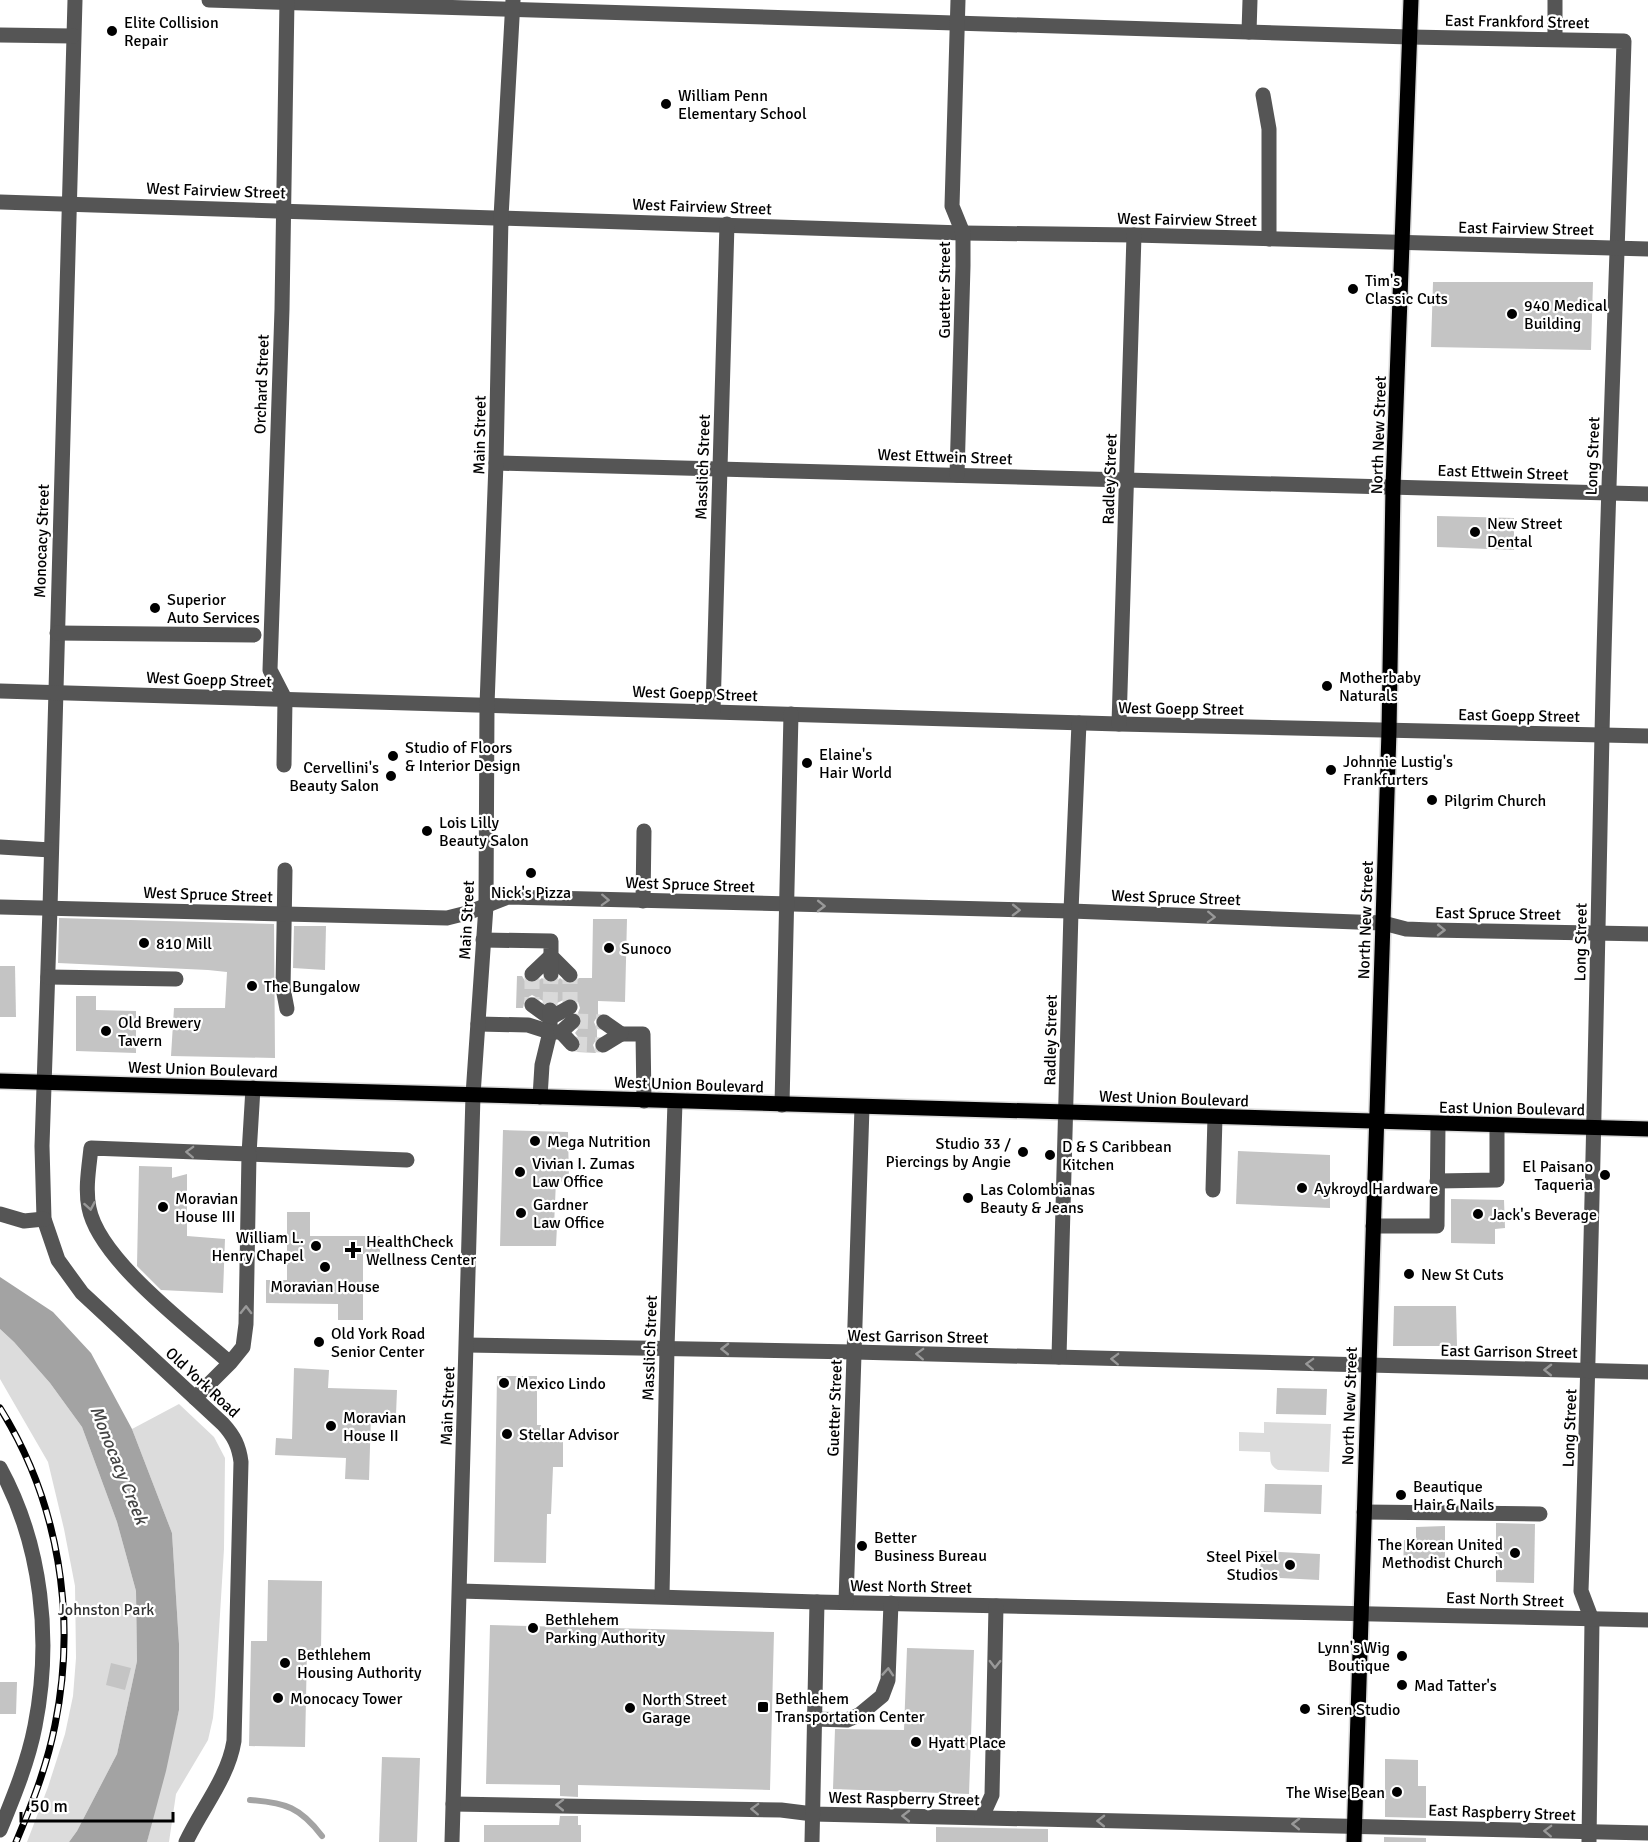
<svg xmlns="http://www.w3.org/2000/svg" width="1648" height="1842" font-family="Signika,sans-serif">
<rect width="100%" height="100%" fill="#fff"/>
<g fill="#dcdcdc">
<polygon points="0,1329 14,1342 50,1383 82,1427 117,1522 136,1591 137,1661 117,1754 77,1831 69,1842 27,1842 48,1787 65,1734 73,1696 76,1658 75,1586 64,1529 48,1462 0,1379"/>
<polygon points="179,1404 214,1437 225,1458 224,1549 215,1696 213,1718 208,1740 176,1794 169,1842 147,1842 179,1710 179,1644 172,1533 132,1429"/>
<path d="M1264 1422 1331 1424 1329 1472 1278 1470C1269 1465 1271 1461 1270 1452L1239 1451V1432L1264 1433Z"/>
</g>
<polygon fill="#a3a3a3" points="0,1277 53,1312 91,1353 132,1429 172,1533 179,1644 179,1710 166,1771 147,1842 69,1842 77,1831 117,1754 137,1661 136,1591 117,1522 82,1427 50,1383 14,1342 0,1329"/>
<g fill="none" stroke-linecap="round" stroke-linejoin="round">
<path stroke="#a3a3a3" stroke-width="6" d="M250 1800C286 1803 300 1807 322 1836"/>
</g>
<g fill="#c4c4c4">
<polygon points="1433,282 1593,282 1591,350 1431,347"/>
<polygon points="1437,516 1514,518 1514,550 1437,547"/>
<polygon points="59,918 274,924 275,1058 171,1056 174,1008 225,1008 227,972 208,970 58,963"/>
<polygon points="593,919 627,919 625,1002 598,1001 598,1015 594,1022 597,1029 597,1038 593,1045 596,1053 577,1052 581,1047 582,1042 575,1033 582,1024 583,1019 578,1013 580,1008 578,1002 570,997 557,1003 551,1000 545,1002 532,995 525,999 523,1008 516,1008 517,976 522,976 525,981 530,983 535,983 542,978 550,984 555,983 560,978 567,984 572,984 579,978 592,978"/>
<polygon points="294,926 326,926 325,970 293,968"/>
<polygon points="0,966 15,966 16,1017 0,1017"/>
<polygon points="76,996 96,996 96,1010 136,1011 136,1053 76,1051"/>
<polygon points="503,1130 568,1132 569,1182 556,1181 554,1226 557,1226 556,1246 500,1246"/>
<polygon points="1238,1151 1330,1155 1330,1208 1236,1204"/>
<polygon points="139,1166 172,1167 172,1178 187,1174 187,1236 225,1239 223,1293 161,1290 137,1266"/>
<polygon points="1451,1199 1504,1200 1505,1228 1495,1229 1495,1244 1451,1243"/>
<polygon points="287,1212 310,1212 310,1236 380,1236 380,1254 363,1254 363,1320 338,1320 338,1304 266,1303 266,1280 287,1280"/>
<polygon points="1394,1306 1456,1306 1457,1346 1393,1346"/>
<polygon points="294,1368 329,1370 328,1388 397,1390 396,1415 371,1414 369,1480 345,1479 346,1458 275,1455 276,1438 292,1439"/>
<polygon points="497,1376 537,1376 537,1425 541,1425 540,1428 551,1428 551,1435 563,1435 563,1467 553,1467 551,1514 547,1514 546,1563 494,1562"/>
<polygon points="1277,1388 1327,1389 1326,1415 1276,1414"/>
<polygon points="1265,1484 1322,1485 1321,1514 1264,1512"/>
<polygon points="1496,1523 1535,1524 1534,1583 1496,1582"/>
<polygon points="1445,1526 1445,1570 1403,1569 1404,1540 1416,1540 1416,1527"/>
<polygon points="1261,1551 1320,1554 1319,1580 1260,1577"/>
<polygon points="268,1580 322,1581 321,1650 307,1650 305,1747 249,1746 251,1641 267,1641"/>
<polygon points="490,1625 774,1632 770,1790 578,1785 578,1797 560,1796 560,1785 486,1784"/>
<polygon points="907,1648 974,1650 969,1794 833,1789 835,1729 904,1730"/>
<polygon points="111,1663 131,1668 125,1690 106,1685"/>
<polygon points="0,1682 17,1682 16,1714 0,1714"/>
<polygon points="382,1757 420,1758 417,1842 379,1842"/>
<polygon points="1385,1759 1418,1760 1418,1786 1426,1786 1426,1818 1385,1817"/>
<polygon points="560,1816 578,1816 578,1825 581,1825 581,1842 484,1842 484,1825 559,1825"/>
<polygon points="936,1827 1048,1829 1048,1842 936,1842"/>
<polygon points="1384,1837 1426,1838 1426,1842 1384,1842"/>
</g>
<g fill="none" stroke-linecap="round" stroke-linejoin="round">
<g stroke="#d9d9d9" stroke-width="15" stroke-dasharray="15 8" stroke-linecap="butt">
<polyline points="532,974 532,1005"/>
<polyline points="550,1007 551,974"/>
<polyline points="570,1007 570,975"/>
<polyline points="573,1021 604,1022"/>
<polyline points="572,1044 603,1045"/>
</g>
<g stroke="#dbdbdb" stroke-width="18">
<g id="major">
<polyline points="0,1081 1648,1129"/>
<polyline points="1354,1842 1389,731 1393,487 1411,0"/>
</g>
</g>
<g stroke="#555" stroke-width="15">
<path d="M75 0 50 908 42 1146 44 1219 58 1260 82 1293 223 1424C234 1436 239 1446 241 1462L234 1741C228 1778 202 1808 186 1842"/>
<path d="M209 0 1410 37 1624 41C1617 272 1607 503 1602 734 1596 1020 1591 1306 1581 1591L1592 1620 1589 1842"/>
<polyline points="1249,32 1250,0"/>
<polyline points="0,35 73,36"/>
<polyline points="1555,39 1555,0"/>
<polyline points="1263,95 1269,129 1269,239"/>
<polyline points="0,202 963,233 1134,235 1648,249"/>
<polyline points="496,463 1648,494"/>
<polyline points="957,475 963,266 963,233 952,206 958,0"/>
<polyline points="57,633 254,635"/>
<polyline points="0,691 1119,724 1648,736"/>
<polyline points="713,711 727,224"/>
<polyline points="1119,724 1134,235"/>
<polyline points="284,765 285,699 270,670 282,309 287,0"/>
<polyline points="0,847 51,850"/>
<polyline points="285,870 283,988 287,1009"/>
<polyline points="643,901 644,831"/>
<polyline points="0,907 447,918 467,913 508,897 1071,911 1383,923 1406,929 1431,930 1648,934"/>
<polyline points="483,940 551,941 551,956 570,975"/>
<polyline points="532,974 551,956 551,974"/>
<polyline points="48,977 176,979"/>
<polyline points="532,1005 550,1018 550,1032 542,1065 540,1097"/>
<polyline points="550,1010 550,1018 570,1007"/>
<polyline points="478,1024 528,1025 550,1032 561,1032 573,1021"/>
<polyline points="561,1032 572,1044"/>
<polyline points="621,1034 643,1034 644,1101"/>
<polyline points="603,1045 621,1034 604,1022"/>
<polyline points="253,1088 249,1154 407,1160"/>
<polyline points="782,1105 791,714"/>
<polyline points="1437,1181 1497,1180 1497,1125"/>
<polyline points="1213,1190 1215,1117"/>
<polyline points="0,1214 24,1221 44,1219"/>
<polyline points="1373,1226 1437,1226 1438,1124"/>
<polyline points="467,1345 854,1352 1648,1372"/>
<polyline points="1059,1357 1071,911 1079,723"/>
<path d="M195 1398 230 1363 243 1347 246 1324 249 1154 91 1148C89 1167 85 1189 89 1208 99 1260 191 1328 230 1363"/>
<path d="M0 1468C42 1545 52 1640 35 1726 28 1762 14 1796 0 1830"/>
<polyline points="1364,1512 1540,1514"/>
<polyline points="460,1591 817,1602 1648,1620"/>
<polyline points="662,1596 667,1348 675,1102"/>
<polyline points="846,1602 862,1107"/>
<polyline points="814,1719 847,1720 859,1715 882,1696 888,1680 891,1603"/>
<polyline points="453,1804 781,1810 813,1814 1648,1833"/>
<polyline points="982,1817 992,1795 996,1606"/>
<polyline points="452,1842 473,1095 486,906 487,705 496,463 501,217 513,0"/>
<polyline points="812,1842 817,1602"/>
</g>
<use href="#major" stroke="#000" stroke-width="15"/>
<g stroke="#000" stroke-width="7">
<path id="rail" d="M0 1408C59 1502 77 1617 55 1725 47 1766 32 1804 16 1842"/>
</g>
<use href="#rail" stroke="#fff" stroke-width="4.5" stroke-dasharray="14" stroke-linecap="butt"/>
</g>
<defs><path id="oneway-chevron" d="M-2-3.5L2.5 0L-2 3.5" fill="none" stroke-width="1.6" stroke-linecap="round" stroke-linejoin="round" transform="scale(1.5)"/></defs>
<g stroke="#999">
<use href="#oneway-chevron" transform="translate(605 900) rotate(2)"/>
<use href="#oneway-chevron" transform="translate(821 906) rotate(1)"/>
<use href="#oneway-chevron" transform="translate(1016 910) rotate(1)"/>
<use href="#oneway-chevron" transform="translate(1211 917) rotate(2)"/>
<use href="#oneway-chevron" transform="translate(1441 930) rotate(1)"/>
<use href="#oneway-chevron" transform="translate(190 1152) rotate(-178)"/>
<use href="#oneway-chevron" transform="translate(90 1206) rotate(80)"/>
<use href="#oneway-chevron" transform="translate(246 1310) rotate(-89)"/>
<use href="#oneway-chevron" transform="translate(725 1349) rotate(-179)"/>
<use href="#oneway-chevron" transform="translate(920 1354) rotate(-178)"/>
<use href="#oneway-chevron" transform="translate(1115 1359) rotate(-178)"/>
<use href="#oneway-chevron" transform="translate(1310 1364) rotate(-178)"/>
<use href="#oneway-chevron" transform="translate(1548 1370) rotate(-179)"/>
<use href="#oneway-chevron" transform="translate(995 1664) rotate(91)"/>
<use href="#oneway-chevron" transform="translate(888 1672) rotate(-86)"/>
<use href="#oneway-chevron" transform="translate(560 1805) rotate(-179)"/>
<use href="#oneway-chevron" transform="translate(755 1809) rotate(-178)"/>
<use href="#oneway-chevron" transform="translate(906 1816) rotate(-179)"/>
<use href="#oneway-chevron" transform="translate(1101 1821) rotate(-179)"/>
<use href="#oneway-chevron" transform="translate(1296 1824) rotate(-179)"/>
<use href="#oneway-chevron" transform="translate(1548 1831) rotate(-178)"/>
</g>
<g fill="#000" stroke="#fff" stroke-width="2">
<circle cx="112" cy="31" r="6"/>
<circle cx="666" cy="104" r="6"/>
<circle cx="1353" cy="289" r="6"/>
<circle cx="1512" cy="314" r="6"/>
<circle cx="1475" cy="532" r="6"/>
<circle cx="155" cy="608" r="6"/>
<circle cx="1327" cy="686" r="6"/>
<circle cx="393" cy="756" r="6"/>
<circle cx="807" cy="763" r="6"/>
<circle cx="1331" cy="770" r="6"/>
<circle cx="391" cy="776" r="6"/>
<circle cx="1432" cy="800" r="6"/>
<circle cx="427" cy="831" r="6"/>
<circle cx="531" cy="873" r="6"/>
<circle cx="144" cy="943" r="6"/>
<circle cx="609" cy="948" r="6"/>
<circle cx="252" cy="986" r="6"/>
<circle cx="106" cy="1031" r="6"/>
<circle cx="535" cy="1141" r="6"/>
<circle cx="1023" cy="1152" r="6"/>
<circle cx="1050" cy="1155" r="6"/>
<circle cx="520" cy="1172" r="6"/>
<circle cx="1605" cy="1175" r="6"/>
<circle cx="1302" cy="1188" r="6"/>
<circle cx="968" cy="1198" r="6"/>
<circle cx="163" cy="1207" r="6"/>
<circle cx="521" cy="1213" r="6"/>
<circle cx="1478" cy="1214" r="6"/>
<circle cx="316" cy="1246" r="6"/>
<path d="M350 1241h6v6h6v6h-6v6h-6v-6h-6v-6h6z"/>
<circle cx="325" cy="1267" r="6"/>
<circle cx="1409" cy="1274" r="6"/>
<circle cx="319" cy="1342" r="6"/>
<circle cx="504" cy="1383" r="6"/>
<circle cx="331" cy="1426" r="6"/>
<circle cx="507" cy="1434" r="6"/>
<circle cx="1401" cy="1495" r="6"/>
<circle cx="862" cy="1546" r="6"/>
<circle cx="1515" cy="1553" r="6"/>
<circle cx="1290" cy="1565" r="6"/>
<circle cx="533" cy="1628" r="6"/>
<circle cx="1402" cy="1656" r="6"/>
<circle cx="285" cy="1663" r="6"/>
<circle cx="1402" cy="1685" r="6"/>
<circle cx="278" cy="1698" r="6"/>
<rect x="757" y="1701" width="12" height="12" rx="3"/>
<circle cx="630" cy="1708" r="6"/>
<circle cx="1305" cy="1709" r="6"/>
<circle cx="916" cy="1742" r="6"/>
<circle cx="1397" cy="1792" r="6"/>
</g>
<g text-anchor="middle" stroke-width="4.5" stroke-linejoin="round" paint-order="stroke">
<g font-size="16" fill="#000" stroke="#fff">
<text transform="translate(1517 21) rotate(1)" y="6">East Frankford Street</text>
<text transform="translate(216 190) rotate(2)" y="6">West Fairview Street</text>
<text transform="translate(702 206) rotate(2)" y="6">West Fairview Street</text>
<text transform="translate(1187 219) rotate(1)" y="6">West Fairview Street</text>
<text transform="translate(1526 228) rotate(1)" y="6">East Fairview Street</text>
<text transform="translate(944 290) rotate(-90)" y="6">Guetter Street</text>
<text transform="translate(261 384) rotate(-88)" y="6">Orchard Street</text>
<text transform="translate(479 435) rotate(-89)" y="6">Main Street</text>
<text transform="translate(1378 435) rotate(-88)" y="6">North New Street</text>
<text transform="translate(945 456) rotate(2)" y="6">West Ettwein Street</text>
<text transform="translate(1592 456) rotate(-88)" y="6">Long Street</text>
<text transform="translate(702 467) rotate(-88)" y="6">Masslich Street</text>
<text transform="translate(1503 472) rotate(2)" y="6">East Ettwein Street</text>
<text transform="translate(1109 479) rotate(-88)" y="6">Radley Street</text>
<text transform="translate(41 541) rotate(-88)" y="6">Monocacy Street</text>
<text transform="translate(209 679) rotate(2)" y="6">West Goepp Street</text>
<text transform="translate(695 693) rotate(2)" y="6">West Goepp Street</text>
<text transform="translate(1181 708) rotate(1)" y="6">West Goepp Street</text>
<text transform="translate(1519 715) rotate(1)" y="6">East Goepp Street</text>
<text transform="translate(690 884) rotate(2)" y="6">West Spruce Street</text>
<text transform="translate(208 894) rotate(2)" y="6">West Spruce Street</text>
<text transform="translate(1176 897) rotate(2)" y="6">West Spruce Street</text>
<text transform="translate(1498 913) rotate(1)" y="6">East Spruce Street</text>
<text transform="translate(466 920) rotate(-87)" y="6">Main Street</text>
<text transform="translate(1365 920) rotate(-88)" y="6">North New Street</text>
<text transform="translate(1580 942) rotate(-89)" y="6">Long Street</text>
<text transform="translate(1050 1040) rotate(-89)" y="6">Radley Street</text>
<text transform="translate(203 1069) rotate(2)" y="6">West Union Boulevard</text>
<text transform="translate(689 1084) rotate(2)" y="6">West Union Boulevard</text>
<text transform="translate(1174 1098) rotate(2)" y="6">West Union Boulevard</text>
<text transform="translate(1512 1108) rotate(1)" y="6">East Union Boulevard</text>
<text transform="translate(918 1336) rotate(1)" y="6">West Garrison Street</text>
<text transform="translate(649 1348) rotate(-88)" y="6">Masslich Street</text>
<text transform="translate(1509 1351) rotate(1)" y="6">East Garrison Street</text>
<text transform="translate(203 1382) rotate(43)" y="6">Old York Road</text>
<text transform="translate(447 1406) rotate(-88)" y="6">Main Street</text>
<text transform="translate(1349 1406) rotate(-88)" y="6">North New Street</text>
<text transform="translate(834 1408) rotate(-88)" y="6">Guetter Street</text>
<text transform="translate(1569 1428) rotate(-88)" y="6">Long Street</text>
<text transform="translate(911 1586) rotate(1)" y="6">West North Street</text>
<text transform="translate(1505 1599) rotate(2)" y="6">East North Street</text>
<text transform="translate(904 1798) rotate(1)" y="6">West Raspberry Street</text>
<text transform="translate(1502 1812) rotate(2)" y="6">East Raspberry Street</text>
</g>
<g font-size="16" fill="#000" stroke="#fff" text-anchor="start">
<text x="124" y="28">Elite Collision<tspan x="124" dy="18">Repair</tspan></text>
<text x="678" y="101">William Penn<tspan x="678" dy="18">Elementary School</tspan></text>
<text x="1365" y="286">Tim's<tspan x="1365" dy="18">Classic Cuts</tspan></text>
<text x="1524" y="311">940 Medical<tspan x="1524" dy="18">Building</tspan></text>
<text x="1487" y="529">New Street<tspan x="1487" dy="18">Dental</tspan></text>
<text x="167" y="605">Superior<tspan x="167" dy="18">Auto Services</tspan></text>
<text x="1339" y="683">Motherbaby<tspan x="1339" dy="18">Naturals</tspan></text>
<text x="405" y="753">Studio of Floors<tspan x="405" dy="18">&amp; Interior Design</tspan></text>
<text x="819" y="760">Elaine's<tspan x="819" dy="18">Hair World</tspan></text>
<text x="1343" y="767">Johnnie Lustig's<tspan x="1343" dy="18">Frankfurters</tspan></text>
<text x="379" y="773" text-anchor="end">Cervellini's<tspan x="379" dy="18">Beauty Salon</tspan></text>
<text x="1444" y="806">Pilgrim Church</text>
<text x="439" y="828">Lois Lilly<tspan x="439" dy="18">Beauty Salon</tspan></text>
<text x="531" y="898" text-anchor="middle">Nick's Pizza</text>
<text x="156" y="949">810 Mill</text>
<text x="621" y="954">Sunoco</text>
<text x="264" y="992">The Bungalow</text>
<text x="118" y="1028">Old Brewery<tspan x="118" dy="18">Tavern</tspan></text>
<text x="547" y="1147">Mega Nutrition</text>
<text x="1011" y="1149" text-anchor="end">Studio 33 /<tspan x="1011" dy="18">Piercings by Angie</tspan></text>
<text x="1062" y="1152">D &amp; S Caribbean<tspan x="1062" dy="18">Kitchen</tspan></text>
<text x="532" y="1169">Vivian I. Zumas<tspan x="532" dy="18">Law Office</tspan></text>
<text x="1593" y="1172" text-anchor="end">El Paisano<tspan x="1593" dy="18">Taqueria</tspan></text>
<text x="1314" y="1194">Aykroyd Hardware</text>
<text x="980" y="1195">Las Colombianas<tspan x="980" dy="18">Beauty &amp; Jeans</tspan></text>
<text x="175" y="1204">Moravian<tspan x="175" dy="18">House III</tspan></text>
<text x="533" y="1210">Gardner<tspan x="533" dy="18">Law Office</tspan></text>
<text x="1490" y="1220">Jack's Beverage</text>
<text x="304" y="1243" text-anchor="end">William L.<tspan x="304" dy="18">Henry Chapel</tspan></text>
<text x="366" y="1247">HealthCheck<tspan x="366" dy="18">Wellness Center</tspan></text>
<text x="1421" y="1280">New St Cuts</text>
<text x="325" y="1292" text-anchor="middle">Moravian House</text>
<text x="331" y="1339">Old York Road<tspan x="331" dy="18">Senior Center</tspan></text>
<text x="516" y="1389">Mexico Lindo</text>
<text x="343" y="1423">Moravian<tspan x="343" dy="18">House II</tspan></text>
<text x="519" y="1440">Stellar Advisor</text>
<text x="1413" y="1492">Beautique<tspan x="1413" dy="18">Hair &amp; Nails</tspan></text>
<text x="874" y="1543">Better<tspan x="874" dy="18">Business Bureau</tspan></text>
<text x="1503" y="1550" text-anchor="end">The Korean United<tspan x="1503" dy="18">Methodist Church</tspan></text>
<text x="1278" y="1562" text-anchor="end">Steel Pixel<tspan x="1278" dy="18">Studios</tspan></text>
<text x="545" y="1625">Bethlehem<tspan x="545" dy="18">Parking Authority</tspan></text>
<text x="1390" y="1653" text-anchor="end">Lynn's Wig<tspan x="1390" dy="18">Boutique</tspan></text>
<text x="297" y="1660">Bethlehem<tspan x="297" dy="18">Housing Authority</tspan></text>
<text x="1414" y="1691">Mad Tatter's</text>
<text x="290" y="1704">Monocacy Tower</text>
<text x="775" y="1704">Bethlehem<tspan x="775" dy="18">Transportation Center</tspan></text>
<text x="642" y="1705">North Street<tspan x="642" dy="18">Garage</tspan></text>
<text x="1317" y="1715">Siren Studio</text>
<text x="928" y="1748">Hyatt Place</text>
<text x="1385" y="1798" text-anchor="end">The Wise Bean</text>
</g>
<g font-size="16" fill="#333" stroke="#fff">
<text x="106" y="1615">Johnston Park</text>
</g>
<g font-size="18" font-style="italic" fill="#444" stroke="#fff">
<text transform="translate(119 1465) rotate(68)" y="6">Monocacy Creek</text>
</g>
</g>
<path d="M21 1812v9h152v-9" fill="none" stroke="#000000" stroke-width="3"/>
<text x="30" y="1812" font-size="18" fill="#000000" stroke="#ffffff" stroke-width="4.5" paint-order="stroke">50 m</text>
</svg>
